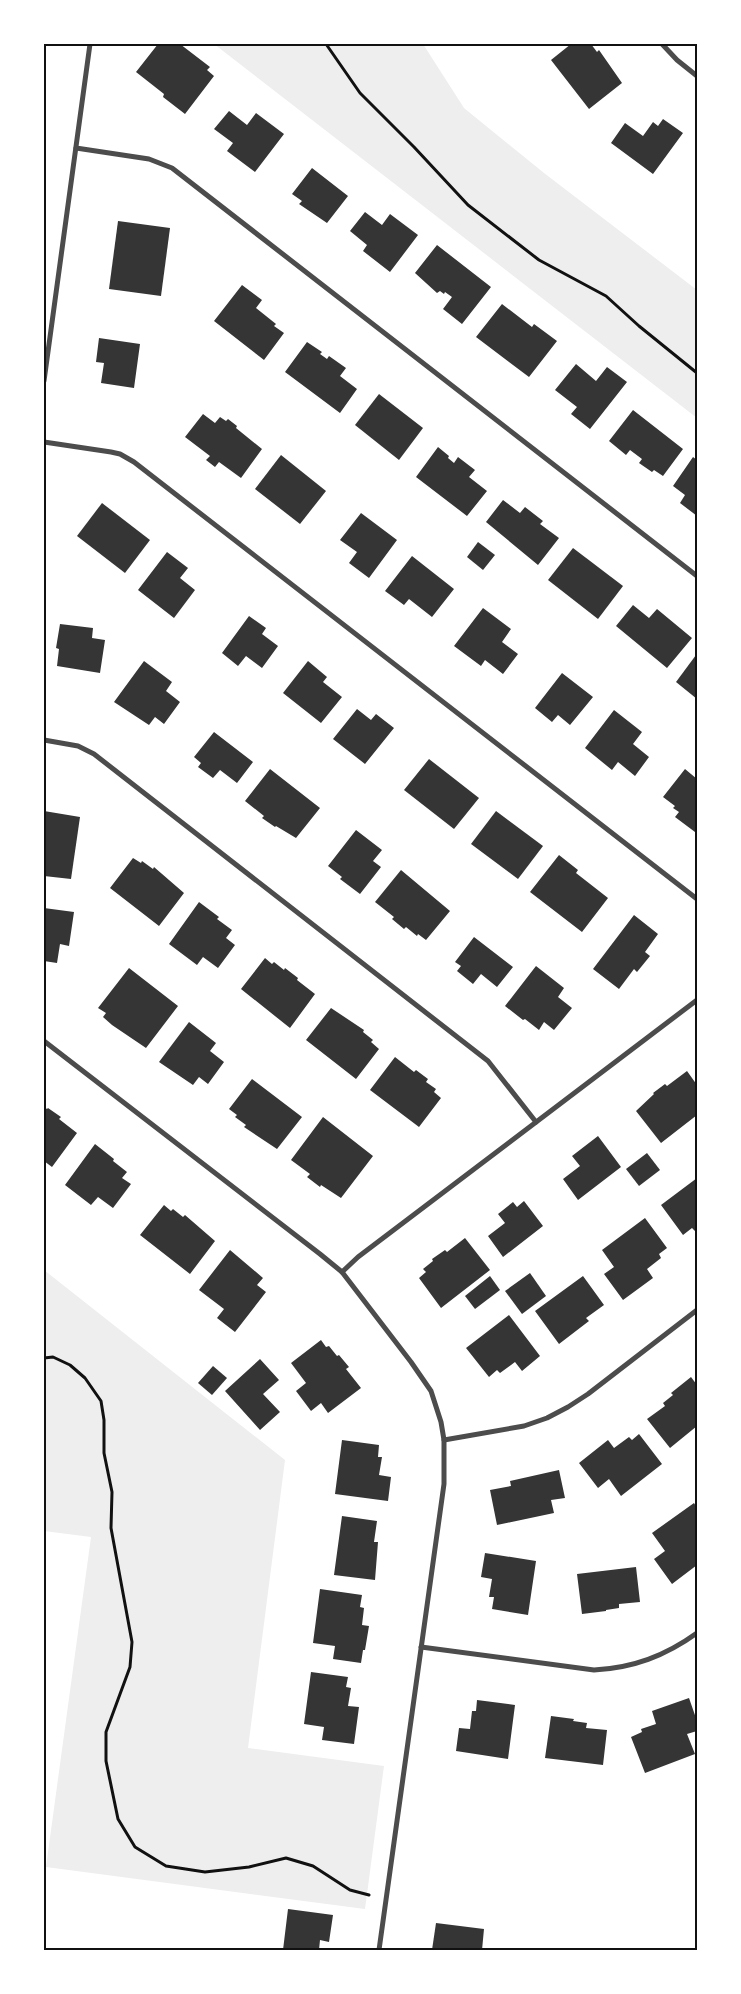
<svg xmlns="http://www.w3.org/2000/svg" width="741" height="1994" font-family="'Open Sans',sans-serif">
<rect width="100%" height="100%" fill="#fff"/>
<g fill="#eee">
<polygon points="214,44 423,44 464,108 544,173 697,290 697,418"/>
<polygon points="44,1270 285,1460 248,1748 384,1766 365,1909 46,1867 91,1537 44,1531"/>
</g>
<g fill="#353535">
<polygon points="158,44 180,44 210,67 207,70 214,76 185,114 163,97 164,94 136,72"/>
<polygon points="571,44 591,44 597,52 599,50 622,83 589,109 551,60"/>
<polygon points="229,111 247,125 256,113 284,134 255,172 227,151 233,143 214,129"/>
<polygon points="663,119 683,133 653,174 611,143 625,123 643,136 653,122 658,126"/>
<polygon points="312,168 348,196 327,223 299,204 302,201 292,194"/>
<polygon points="365,212 382,225 390,214 418,235 390,272 363,251 367,245 350,231"/>
<polygon points="118,221 170,228 161,296 109,289"/>
<polygon points="437,245 491,287 462,324 443,309 452,297 445,292 444,294 440,291 437,293 415,273"/>
<polygon points="242,285 262,300 256,308 276,324 274,326 284,333 264,360 214,321"/>
<polygon points="502,304 532,327 534,324 557,341 529,377 476,337"/>
<polygon points="99,338 140,344 134,388 101,383 104,363 96,362"/>
<polygon points="307,342 322,352 320,354 327,359 329,356 346,368 340,376 357,389 340,413 285,372"/>
<polygon points="576,364 596,381 607,367 627,382 590,429 571,414 577,407 555,390"/>
<polygon points="379,394 423,428 399,460 355,425"/>
<polygon points="633,410 683,449 663,476 654,470 652,472 639,463 642,459 630,450 626,455 609,441"/>
<polygon points="203,414 215,423 220,417 226,421 228,419 237,426 236,428 262,449 241,478 219,462 215,467 206,460 210,456 185,437"/>
<polygon points="438,447 449,456 448,458 454,463 458,457 475,470 469,477 487,491 467,516 416,477"/>
<polygon points="281,455 326,491 300,524 255,489"/>
<polygon points="693,457 697,460 697,516 680,503 685,495 673,486"/>
<polygon points="503,500 520,513 525,507 543,521 540,524 559,538 538,565 486,522"/>
<polygon points="102,503 150,540 125,573 77,536"/>
<polygon points="361,513 397,540 369,578 349,563 357,552 340,540"/>
<polygon points="478,542 495,555 483,570 467,557"/>
<polygon points="573,548 623,586 598,619 548,580"/>
<polygon points="167,552 188,568 180,578 195,590 174,618 138,590"/>
<polygon points="412,556 454,589 432,617 409,599 404,605 385,591"/>
<polygon points="633,605 649,618 657,609 692,638 667,668 616,626"/>
<polygon points="483,608 511,629 502,642 518,654 503,674 485,660 481,666 454,646"/>
<polygon points="249,616 266,628 262,634 278,646 262,668 246,656 238,666 222,653"/>
<polygon points="60,624 93,628 92,638 105,640 100,673 57,666 59,649 56,648"/>
<polygon points="696,655 697,656 697,699 676,682"/>
<polygon points="144,661 172,682 166,691 180,702 164,724 155,717 149,725 114,702"/>
<polygon points="308,661 327,677 323,682 342,697 321,723 283,693"/>
<polygon points="562,673 593,697 570,725 558,715 552,722 535,708"/>
<polygon points="357,709 371,720 376,714 394,728 365,764 333,739"/>
<polygon points="614,710 642,732 633,744 649,757 635,776 618,762 612,770 585,748"/>
<polygon points="214,732 253,762 237,783 220,770 213,778 198,767 201,763 194,757"/>
<polygon points="429,759 479,798 454,829 404,790"/>
<polygon points="270,769 320,808 296,838 276,826 275,827 262,818 264,816 245,801"/>
<polygon points="685,769 697,779 697,828 695,832 675,817 679,812 673,808 675,806 663,797"/>
<polygon points="44,811 80,817 71,879 44,876"/>
<polygon points="496,811 543,846 518,879 471,844"/>
<polygon points="356,830 382,850 373,861 381,867 360,894 340,879 342,877 328,866"/>
<polygon points="559,855 578,870 576,873 608,898 582,932 530,892"/>
<polygon points="133,858 141,863 142,861 153,869 154,867 184,893 159,926 110,888"/>
<polygon points="401,870 450,911 426,940 418,934 417,936 406,927 404,929 392,919 394,917 375,902"/>
<polygon points="199,902 219,917 217,919 232,930 226,938 235,945 218,968 203,957 197,965 169,944"/>
<polygon points="44,908 74,912 69,946 60,944 57,963 44,961"/>
<polygon points="634,915 658,934 645,952 650,956 637,972 634,969 619,989 593,969"/>
<polygon points="474,937 513,967 497,987 481,974 473,984 457,971 461,966 455,962"/>
<polygon points="265,958 272,964 274,962 284,970 285,968 298,978 297,980 315,994 290,1028 241,989"/>
<polygon points="536,966 564,988 558,997 572,1008 554,1030 544,1022 539,1030 525,1019 523,1020 505,1006"/>
<polygon points="129,968 178,1006 146,1048 112,1025 103,1017 106,1013 98,1008"/>
<polygon points="331,1008 364,1030 363,1032 373,1040 371,1042 379,1049 356,1079 306,1040"/>
<polygon points="189,1022 216,1043 210,1051 224,1062 208,1084 199,1077 193,1085 159,1062"/>
<polygon points="395,1057 414,1072 416,1070 428,1079 426,1082 436,1089 434,1092 441,1098 419,1127 370,1090"/>
<polygon points="687,1071 697,1085 697,1115 661,1143 636,1111 654,1094 653,1093 665,1084 667,1086"/>
<polygon points="252,1079 302,1117 277,1149 244,1127 246,1125 235,1117 237,1115 229,1109"/>
<polygon points="44,1107 47,1109 48,1108 61,1117 59,1119 77,1133 52,1167 44,1161"/>
<polygon points="323,1117 373,1156 341,1198 321,1185 320,1187 307,1177 310,1174 291,1160"/>
<polygon points="598,1136 621,1167 578,1200 563,1179 580,1166 572,1156"/>
<polygon points="95,1144 114,1159 113,1161 127,1172 122,1178 131,1184 113,1208 98,1197 91,1205 65,1185"/>
<polygon points="647,1153 660,1170 639,1186 626,1169"/>
<polygon points="697,1178 697,1229 695,1231 692,1228 683,1235 661,1205"/>
<polygon points="524,1201 543,1226 503,1257 488,1236 505,1223 498,1214 513,1202 517,1207"/>
<polygon points="164,1205 171,1211 173,1209 183,1217 185,1215 215,1241 190,1274 140,1235"/>
<polygon points="645,1218 667,1248 659,1254 661,1258 647,1269 653,1278 623,1300 604,1274 614,1267 602,1250"/>
<polygon points="465,1238 490,1270 441,1308 419,1278 426,1272 423,1269 433,1261 432,1259 445,1250 447,1252"/>
<polygon points="230,1250 263,1278 257,1285 266,1292 235,1332 217,1318 224,1309 199,1290"/>
<polygon points="530,1273 546,1296 522,1314 505,1291"/>
<polygon points="490,1276 500,1290 475,1309 465,1296"/>
<polygon points="583,1276 604,1305 586,1318 589,1321 559,1344 535,1311"/>
<polygon points="509,1315 540,1356 522,1371 515,1362 500,1373 497,1370 489,1377 466,1348"/>
<polygon points="321,1340 326,1347 329,1346 337,1356 339,1355 349,1367 346,1369 361,1388 328,1413 321,1403 311,1411 296,1391 306,1383 291,1363"/>
<polygon points="260,1359 279,1380 263,1394 280,1412 260,1430 225,1391"/>
<polygon points="213,1366 227,1378 212,1395 198,1383"/>
<polygon points="691,1377 697,1385 697,1426 670,1448 647,1419 665,1406 663,1403 673,1395 671,1393"/>
<polygon points="639,1434 662,1464 621,1496 609,1479 598,1488 579,1463 608,1440 614,1448 629,1437 632,1440"/>
<polygon points="342,1440 379,1445 378,1457 382,1457 379,1475 391,1477 388,1501 335,1494"/>
<polygon points="559,1470 565,1498 551,1500 554,1513 497,1525 490,1490 511,1486 510,1481"/>
<polygon points="694,1503 697,1508 697,1565 672,1584 654,1559 665,1551 652,1533"/>
<polygon points="342,1516 377,1521 374,1542 378,1542 375,1580 334,1575"/>
<polygon points="485,1553 536,1561 528,1615 492,1609 494,1597 489,1597 492,1579 481,1577"/>
<polygon points="636,1567 640,1602 619,1604 619,1608 606,1610 606,1611 582,1614 577,1574"/>
<polygon points="320,1589 362,1595 360,1607 364,1608 362,1625 369,1626 365,1650 363,1650 361,1663 333,1659 335,1646 313,1643"/>
<polygon points="311,1672 348,1677 346,1687 351,1688 348,1706 359,1707 354,1744 322,1740 324,1727 304,1724"/>
<polygon points="689,1698 697,1721 697,1731 687,1734 695,1754 645,1773 631,1737 642,1732 641,1729 656,1724 652,1711"/>
<polygon points="477,1700 515,1705 508,1759 456,1751 459,1728 470,1729 472,1711 476,1711"/>
<polygon points="551,1716 574,1719 573,1721 587,1723 586,1728 607,1730 603,1765 545,1758"/>
<polygon points="288,1909 333,1915 329,1942 320,1940 319,1950 283,1950"/>
<polygon points="436,1923 484,1929 482,1950 432,1950"/>
</g>
<g fill="none" stroke-linecap="round" stroke-linejoin="round">
<g stroke="#111" stroke-width="3">
<polyline points="326,44 360,93 414,147 468,205 539,260 606,296 639,326 697,373"/>
<polyline points="44,1358 53,1357 70,1365 85,1378 101,1401 104,1420 104,1453 112,1492 111,1528 132,1642 130,1667 106,1732 106,1761 118,1819 135,1847 166,1866 205,1872 249,1867 286,1858 313,1866 350,1890 369,1895"/>
</g>
<g stroke="#4c4c4c" stroke-width="5">
<polyline points="662,44 677,60 697,76"/>
<polyline points="76,148 149,159 172,168 697,576"/>
<polyline points="44,381 90,44"/>
<polyline points="44,442 111,452 120,454 134,462 697,899"/>
<polyline points="44,740 78,746 94,754 488,1061 536,1122"/>
<polyline points="44,1041 320,1254 342,1272 411,1362 431,1391 441,1422 444,1440 444,1484 379,1950"/>
<polyline points="342,1272 358,1257 697,1000"/>
<polyline points="444,1440 524,1426 547,1418 568,1407 588,1394 697,1310"/>
<path d="M421 1647 594 1670C633 1668 665 1656 697 1633"/>
</g>
</g>
<rect width="741" height="1994" fill="none" stroke="#ffffff" stroke-width="90"/>
<rect x="45" y="45" width="651" height="1904" fill="none" stroke="#111" stroke-width="2"/>
</svg>
